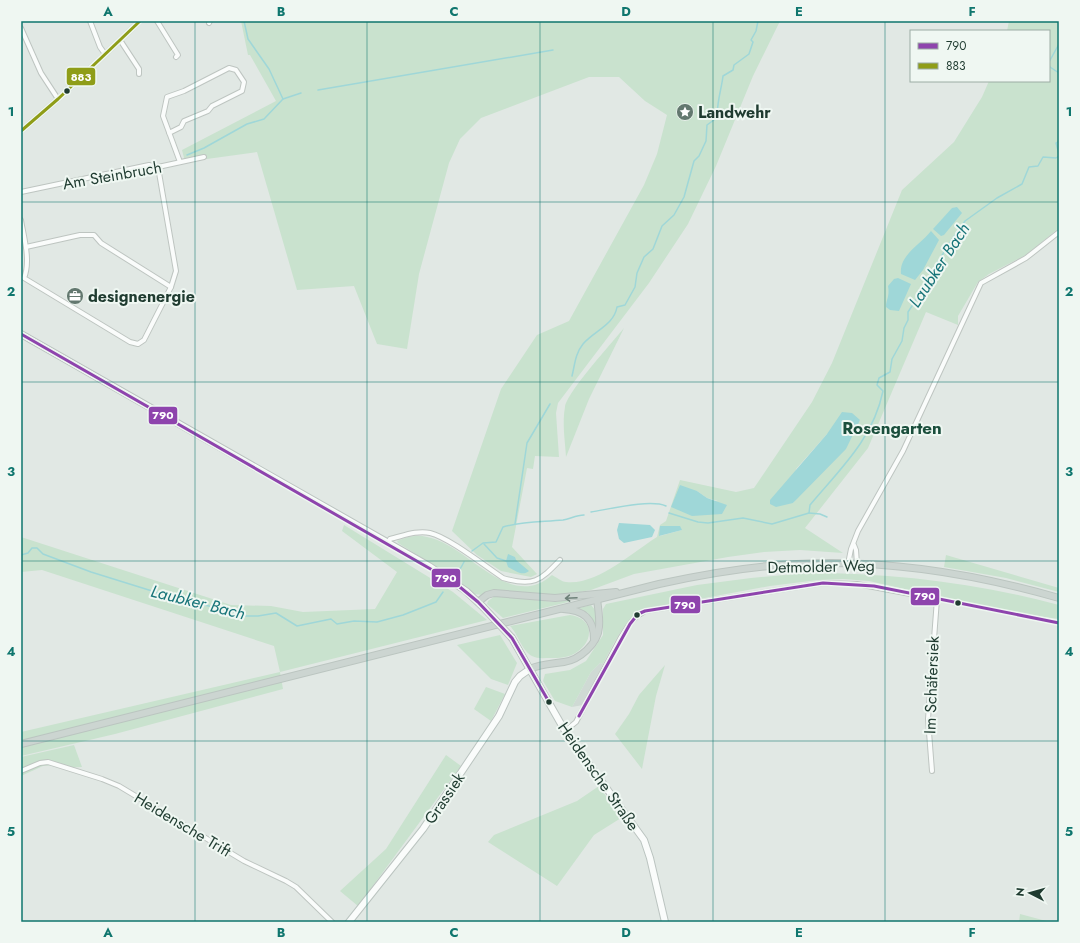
<svg xmlns="http://www.w3.org/2000/svg" width="1080" height="943" font-family="Jost,sans-serif">
<rect width="100%" height="100%" fill="#e1e8e4"/>
<polygon fill="#cfdad4" points="600,663 603,664 583,705 572,707 591,672"/>
<g fill="#c9e2ce" fill-rule="evenodd">
<polygon points="241,21 780,21 753,76 716,166 688,224 649,283 558,403 556,413 559,457 535,456 533,469 527,468 512,547 537,574 531,577 501,571 477,555 452,531 501,389 537,335 569,321 644,185 657,154 667,115 645,101 619,77 589,77 481,118 460,139 449,163 419,274 407,349 377,344 354,286 297,290 257,152 185,162 182,150 276,101 250,55 248,55"/>
<path d="M1009 21H1059V228L1026 255 989 274 978 282 958 316V325L926 312 868 448 805 528 843 553 800 550 764 552 728 557 634 574 591 590 556 596 488 592 482 595 474 594 451 576 398 543 397 541C407 537 416 534 427 537 468 544 509 613 552 575 556 577 562 582 566 582 596 586 633 552 657 537L660 525 666 521 680 480 736 492 754 488 812 402 832 363 902 190 954 142 982 97 989 81H1049V31H1007ZM860 420 793 503 796 469 827 434ZM697 491 707 498 718 501 671 507ZM660 526 682 530 660 536Z"/>
<path d="M624 328 589 399 566 457C565 441 562 423 565 407 567 392 612 343 624 328Z"/>
<polygon points="344,525 453,592 487,620 280,672 283,689 115,734 21,756 21,732 280,672 274,646 42,570 21,572 21,537 231,605 271,606 303,612 375,609 397,572 342,531"/>
<polygon points="946,555 1059,588 1059,592 1006,578 944,567"/>
<path d="M808 573C893 573 977 583 1059 605V619L1030 615 967 603 869 581 843 579 818 580 770 586 640 610C622 624 613 645 603 664L600 663 591 672 572 707 555 701 543 681 545 674 570 670 586 661 603 635V609L606 604 697 585 751 578Z"/>
<polygon points="495,596 554,602 568,600 568,602 503,618 487,604 488,601"/>
<polygon points="591,605 596,611 596,629 588,613 579,608"/>
<path d="M570 615C593 618 595 640 577 652 569 658 559 658 550 658 544 658 537 659 532 656 522 651 518 634 510 626Z"/>
<polygon points="500,635 517,663 508,685 491,679 457,645"/>
<polygon points="665,665 656,696 642,769 615,734 629,714 639,695"/>
<polygon points="486,687 505,694 491,721 474,709"/>
<polygon points="74,745 82,767 61,768 53,765 43,766 21,776 21,757"/>
<polygon points="446,755 461,766 358,906 340,891 386,849"/>
<polygon points="599,786 621,818 594,835 557,886 488,842 494,835 577,801"/>
<polygon points="1020,914 1050,922 1019,922"/>
</g>
<g fill="#9fd7d8">
<polygon points="957,207 962,213 944,235 941,236 933,229 952,208"/>
<path d="M931 231 939 240 923 270 915 280 901 274C899 255 920 245 931 231Z"/>
<path d="M898 278 911 284 899 311 890 310 886 307C886 299 890 297 888 286L894 279Z"/>
<polygon points="842,412 852,413 860,420 846,449 793,503 776,507 770,504 770,500 827,434"/>
<polygon points="680,485 697,491 707,498 727,505 722,514 692,516 671,507"/>
<polygon points="619,523 650,525 655,530 652,537 624,543 619,539 617,530"/>
<polygon points="660,526 680,526 682,530 659,536"/>
<path d="M508 554 515 557 516 560 529 571C522 577 515 570 508 567L506 561Z"/>
</g>
<g fill="none" stroke-linecap="round" stroke-linejoin="round">
<g stroke="#9fd7d8" stroke-width="1.5">
<polyline points="244,21 248,39 269,69 283,99"/>
<polyline points="1049,62 1059,44"/>
<polyline points="1049,65 1050,67 1059,73"/>
<polyline points="318,90 553,50"/>
<polyline points="1059,141 1056,143 1059,154"/>
<polyline points="187,155 204,148 247,124 264,119 283,99 301,93"/>
<path d="M572 376C575 364 575 354 583 344 594 331 614 325 617 307L625 305 635 287 637 273 644 257 653 249 662 226 674 215 684 197 694 161 699 156 706 141 707 125 718 117C715 109 722 87 723 76L733 70 734 65 749 54 753 42 751 40 756 31 758 21"/>
<path d="M591 512C610 509 650 499 666 506"/>
<path d="M669 513 698 522 708 523 743 518 772 524 809 513 810 505C841 468 873 439 883 391L877 385 879 378 890 372 892 359 902 341 904 328 908 320V312L933 274 936 265 951 241 965 221 997 198 1022 184 1029 167 1038 166 1043 157 1056 158 1059 156"/>
<polyline points="809,513 820,514 827,517"/>
<polyline points="515,524 527,443 550,404"/>
<polyline points="484,544 497,558 506,561"/>
<path d="M472 551 483 543 496 542 503 527C523 521 542 522 563 520 570 519 576 515 584 515"/>
<polyline points="21,555 28,553 32,548 37,548 43,554 91,572 181,600 232,611 242,616 258,616 276,613 297,626 331,619 337,624 354,621 377,622 403,615 436,602 443,592"/>
<polyline points="459,571 464,562"/>
</g>
<g stroke="#bec5c1" stroke-width="6">
<g id="street">
<polyline points="90,21 100,47 105,54"/>
<polyline points="157,21 178,55 176,57"/>
<polyline points="209,23 210,21"/>
<polyline points="21,28 41,73 58,99"/>
<polyline points="120,40 139,69 139,74"/>
<polyline points="21,131 58,99 140,21"/>
<polyline points="169,133 181,127 184,121 208,111 212,106 242,91 244,82 236,70 229,68 184,91 167,97 163,116 180,162"/>
<polyline points="21,192 149,165 158,167 204,157"/>
<path d="M21 220C24 238 31 261 24 278L130 342 138 344 144 340 171 287 176 271 158 167"/>
<polyline points="26,247 80,235 94,235 101,243 171,287"/>
<path d="M388 543 390 539C403 536 417 530 430 533 448 537 485 566 503 578 533 587 540 581 560 560"/>
<polyline points="854,545 856,550 857,564"/>
<polyline points="848,564 851,549 858,531 903,451 981,283 1026,258 1059,232"/>
<path d="M565 731 576 722 621 637C628 626 633 617 645 611L823 583 857 584 937 599 928 719 932 771"/>
<polyline points="21,771 40,763 48,762 102,779 119,786 244,861 286,881 296,887 332,922"/>
</g>
</g>
<g stroke="#bbc4c0" stroke-width="8">
<g id="secondary">
<polyline points="21,334 429,566 466,591 483,607"/>
<polyline points="512,638 565,731 644,840 650,858 665,922"/>
<polyline points="349,922 423,829 499,716 515,682 520,676 530,669"/>
</g>
</g>
<g stroke="#bbc5c0" stroke-width="8">
<g id="primary">
<polyline points="478,602 487,595 494,593 555,598 616,592"/>
<path d="M563 609C583 610 594 618 594 639"/>
<path d="M530 669C541 664 552 664 564 662 579 660 598 644 599 627 600 618 598 608 597 599"/>
<path d="M21 744 659 584C704 574 751 566 797 564 885 559 975 574 1059 598"/>
</g>
</g>
<use href="#street" stroke="#fafcfb" stroke-width="4"/>
<use href="#secondary" stroke="#fafcfb" stroke-width="6"/>
<use href="#primary" stroke="#ccd5d1" stroke-width="6"/>
<g stroke="#bbc4c0" stroke-width="8" stroke-linecap="butt">
<polyline id="secondary-bridge" points="483,607 512,638"/>
</g>
<use href="#secondary-bridge" stroke="#fafcfb" stroke-width="6"/>
<g stroke="#eff7f2" stroke-width="6">
<g id="bus-1">
<polyline points="21,334 455,583 478,602 512,638 549,702"/>
<polyline points="579,716 630,624 638,614 645,611 823,583 874,586 1059,623"/>
</g>
</g>
<g stroke="#eff7f2" stroke-width="6">
<polyline id="bus-2" points="21,131 58,99 140,21"/>
</g>
<use href="#bus-1" stroke="#8e44ad" stroke-width="3"/>
<use href="#bus-2" stroke="#8f9d18" stroke-width="3"/>
</g>
<defs><path id="oneway-shaft" d="M-6 0H5M1.5-3L5.5 0L1.5 3" fill="none" stroke-width="1.6" stroke-linecap="round" stroke-linejoin="round"/></defs>
<use stroke="#6d8078" href="#oneway-shaft" transform="translate(571 598) rotate(177)"/>
<path fill="none" stroke="#0f766e" stroke-width="1" stroke-opacity="0.55" d="M195 21V922M367 21V922M540 21V922M713 21V922M885 21V922M21 202H1059M21 382H1059M21 561H1059M21 741H1059"/>
<defs>
<g id="sight-disc" transform="scale(0.9)"><circle r="9.5" fill="#63786f" stroke="#eff7f2"/><path d="M0-6L1.8-2.2L6-1.7L2.9 1.2L3.7 5.4L0 3.3L-3.7 5.4L-2.9 1.2L-6-1.7L-1.8-2.2Z" fill="#fff"/></g>
<g id="office-disc" transform="scale(0.9)"><circle r="9.5" fill="#63786f" stroke="#eff7f2"/><path d="M-6-3h4V-5.5h4V-3h4V5H-6ZM-1-4.5V-3h2v-1.5ZM-6 0V1H6V0Z" fill="#fff"/></g>
</defs>
<g fill-rule="evenodd">
<use href="#sight-disc" x="685" y="112"/>
<use href="#office-disc" x="75" y="296"/>
</g>
<g fill="#1f3b30" stroke="#eff7f2" stroke-width="1.5">
<circle cx="67" cy="91" r="3.5"/>
<circle cx="958" cy="603" r="3.5"/>
<circle cx="637" cy="615" r="3.5"/>
<circle cx="549" cy="702" r="3.5"/>
</g>
<g text-anchor="middle" stroke-width="4" stroke-linejoin="round" paint-order="stroke">
<g font-size="16" font-weight="bold" fill="#1f3b30" stroke="#eff7f2" text-anchor="start">
<text x="698" y="118">Landwehr</text>
<text x="88" y="302">designenergie</text>
</g>
<g font-size="16" fill="#1f3b30" stroke="#eff7f2">
<text transform="translate(112 175) rotate(-10)" y="6">Am Steinbruch</text>
<text transform="translate(821 566) rotate(-1)" y="6">Detmolder Weg</text>
<text transform="translate(931 685) rotate(-88)" y="6">Im Schäfersiek</text>
<text transform="translate(599 776) rotate(55)" y="6">Heidensche Straße</text>
<text transform="translate(444 798) rotate(-56)" y="6">Grassiek</text>
<text transform="translate(183 824) rotate(31)" y="6">Heidensche Trift</text>
</g>
<g font-size="17" font-style="italic" fill="#177479" stroke="#eff7f2">
<text transform="translate(939 265) rotate(-57)" y="6">Laubker Bach</text>
<text transform="translate(198 602) rotate(14)" y="6">Laubker Bach</text>
</g>
<g font-size="17" font-weight="bold" fill="#1a4e3c" stroke="#eff7f2">
<text x="892" y="434">Rosengarten</text>
</g>
</g>
<g stroke="#eff7f2" stroke-width="1.5">
<rect x="66" y="67" width="30" height="19" rx="4" fill="#8f9d18"/>
<rect x="148" y="406" width="30" height="19" rx="4" fill="#8e44ad"/>
<rect x="431" y="568" width="30" height="20" rx="4" fill="#8e44ad"/>
<rect x="910" y="587" width="30" height="19" rx="4" fill="#8e44ad"/>
<rect x="670" y="595" width="31" height="19" rx="4" fill="#8e44ad"/>
</g>
<g font-size="11" text-anchor="middle" font-weight="bold" fill="#fff">
<text x="81" y="81">883</text>
<text x="163" y="419">790</text>
<text x="446" y="582">790</text>
<text x="925" y="600">790</text>
<text x="685" y="609">790</text>
</g>
<rect width="1080" height="943" fill="none" stroke="#eff7f2" stroke-width="44"/>
<rect x="910" y="30" width="140" height="52" fill="#eff7f2" stroke="#9caca4"/>
<rect x="918" y="43" width="20" height="6" fill="#8e44ad" stroke="#9caca4"/>
<text x="946" y="50" font-size="12" fill="#1f3b30">790</text>
<rect x="918" y="63" width="20" height="6" fill="#8f9d18" stroke="#9caca4"/>
<text x="946" y="70" font-size="12" fill="#1f3b30">883</text>
<g transform="translate(1030 893) rotate(276)" stroke="#eff7f2" stroke-width="3" paint-order="stroke">
<path d="M0-3L7 15L0 10L-7 15Z" fill="#1f3b30"/>
<text y="-6" font-size="11" font-weight="bold" text-anchor="middle" fill="#1f3b30">N</text>
</g>
<rect x="22" y="22" width="1036" height="899" fill="none" stroke="#0f766e" stroke-width="1.5"/>
<g font-size="13" text-anchor="middle" font-weight="bold" fill="#0f766e">
<text x="108" y="16">A</text>
<text x="281" y="16">B</text>
<text x="454" y="16">C</text>
<text x="626" y="16">D</text>
<text x="799" y="16">E</text>
<text x="972" y="16">F</text>
<text x="11" y="116">1</text>
<text x="1069" y="116">1</text>
<text x="11" y="296">2</text>
<text x="1069" y="296">2</text>
<text x="11" y="476">3</text>
<text x="1069" y="476">3</text>
<text x="11" y="656">4</text>
<text x="1069" y="656">4</text>
<text x="11" y="836">5</text>
<text x="1069" y="836">5</text>
<text x="108" y="937">A</text>
<text x="281" y="937">B</text>
<text x="454" y="937">C</text>
<text x="626" y="937">D</text>
<text x="799" y="937">E</text>
<text x="972" y="937">F</text>
</g>
</svg>
